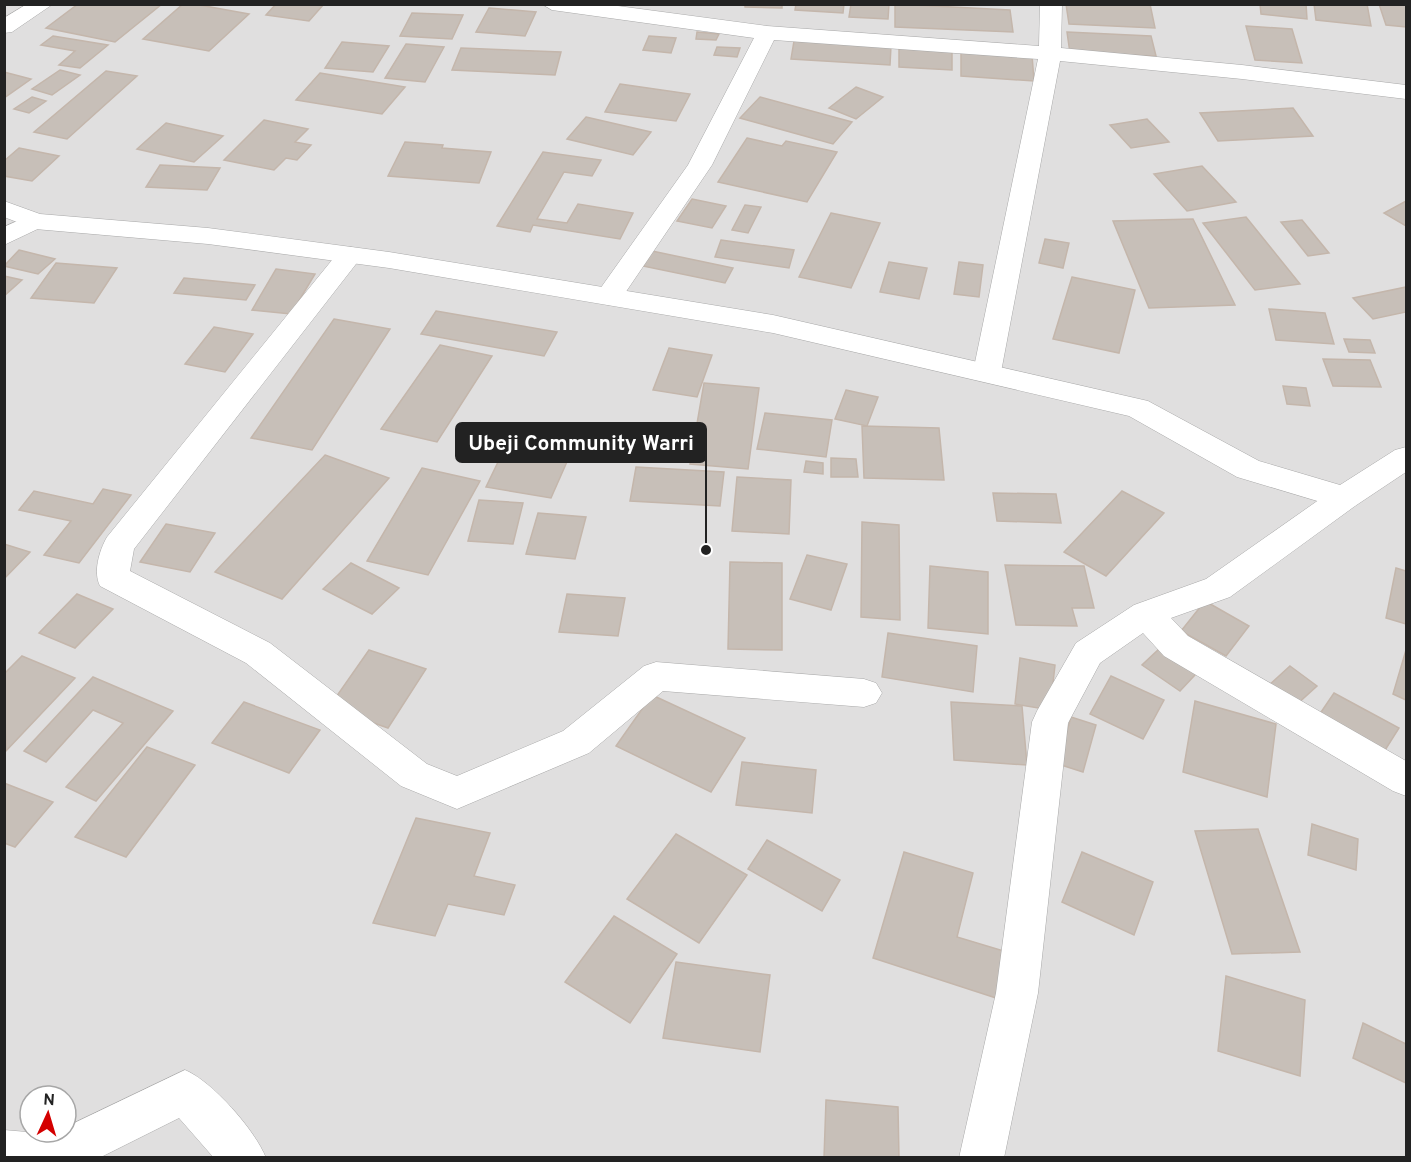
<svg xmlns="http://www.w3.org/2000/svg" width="1411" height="1162" font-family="Overpass,sans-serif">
<rect width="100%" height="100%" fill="#f2efe9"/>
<path fill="#e0dfdf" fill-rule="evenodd" d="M5 5H1406V1157L5 1158ZM30 1096H66V1132H30Z"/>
<g fill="#c7bfb8" stroke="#c4b6ab" stroke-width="1.5">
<polygon points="78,4 162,4 115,42 46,28"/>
<polygon points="183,4 194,4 249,14 209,51 143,39"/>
<polygon points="276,4 324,4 309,21 266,15"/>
<polygon points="745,4 782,4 782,8 745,7"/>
<polygon points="796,4 844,4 843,13 795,10"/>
<polygon points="851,4 889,4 888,19 849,17"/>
<polygon points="895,4 1010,10 1013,32 895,27"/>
<polygon points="1066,4 1150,4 1155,28 1069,24"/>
<polygon points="1260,4 1306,4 1307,19 1261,14"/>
<polygon points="1314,4 1367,4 1371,26 1316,20"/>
<polygon points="1379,4 1406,4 1406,27 1386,25"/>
<polygon points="489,8 536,12 525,36 476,32"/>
<polygon points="412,13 463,15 452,39 400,36"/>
<polygon points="1246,26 1292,29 1302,63 1255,60"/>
<polygon points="697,32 719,34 716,40 696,39"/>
<polygon points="1067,32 1151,36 1156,56 1070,53"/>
<polygon points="53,36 108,45 80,68 59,65 75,51 41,45"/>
<polygon points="649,36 676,38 671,53 643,50"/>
<polygon points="794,41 891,46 890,65 791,59"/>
<polygon points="342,42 389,46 373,72 325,68"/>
<polygon points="406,44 444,47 425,82 385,78"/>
<polygon points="717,47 740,48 737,57 714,55"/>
<polygon points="899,47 952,50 952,70 899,67"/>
<polygon points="461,48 561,52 555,75 452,70"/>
<polygon points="961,51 1032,55 1034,81 961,76"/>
<polygon points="60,70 80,75 52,95 32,89"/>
<polygon points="106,71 137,76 67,139 34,132"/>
<polygon points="4,72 31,79 4,98"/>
<polygon points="320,73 405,87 382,114 296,100"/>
<polygon points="620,84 690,94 676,121 605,112"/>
<polygon points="856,87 883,97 856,119 829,108"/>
<polygon points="32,97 46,101 29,113 14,109"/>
<polygon points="760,97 852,122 833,144 740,118"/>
<polygon points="1293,108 1313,136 1218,141 1200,113"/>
<polygon points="586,117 651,132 633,155 567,139"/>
<polygon points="1147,119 1169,142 1131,148 1110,125"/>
<polygon points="264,120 308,129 295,142 311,145 297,160 286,158 274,170 224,160"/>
<polygon points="166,123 223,136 194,162 137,149"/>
<polygon points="747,138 782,146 786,141 837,152 807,202 718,182"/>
<polygon points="405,142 443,145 442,148 491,152 479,183 388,176"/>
<polygon points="19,148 59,156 32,181 4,176 4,161"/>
<polygon points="543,152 601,160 592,176 564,172 537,219 567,223 578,204 633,213 620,239 533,225 530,232 497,226"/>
<polygon points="160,165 220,168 207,190 146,187"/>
<polygon points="1202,166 1236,202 1187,211 1154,174"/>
<polygon points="692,199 726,206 712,228 677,221"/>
<polygon points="1406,201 1406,226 1384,213"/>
<polygon points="745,205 761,207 748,233 732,230"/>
<polygon points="831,213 880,223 851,288 799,277"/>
<polygon points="1246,217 1300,284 1255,290 1203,223"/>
<polygon points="1193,219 1235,305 1149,308 1113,221"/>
<polygon points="1302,220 1329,253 1308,256 1281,222"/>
<polygon points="1045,239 1069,243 1063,268 1039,263"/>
<polygon points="721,240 794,250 789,268 715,257"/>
<polygon points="19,250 55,259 38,274 4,266"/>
<polygon points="652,251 733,268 725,283 643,266"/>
<polygon points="889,262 927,268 919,299 880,292"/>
<polygon points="959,262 983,265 979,297 954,294"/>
<polygon points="56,263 117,268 94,303 31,298"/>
<polygon points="276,269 315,274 291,314 252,310"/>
<polygon points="4,276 22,280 4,296"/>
<polygon points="1072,277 1135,290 1119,353 1053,339"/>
<polygon points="184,278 255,285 246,300 174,293"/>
<polygon points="1406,287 1406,312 1373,319 1353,298"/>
<polygon points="1269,309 1325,313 1334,344 1276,340"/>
<polygon points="436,311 557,332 544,356 421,334"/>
<polygon points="334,319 390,329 312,450 251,438"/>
<polygon points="214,327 253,334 225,372 185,364"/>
<polygon points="1344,339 1370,340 1375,353 1349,352"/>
<polygon points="440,345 492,356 437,442 381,429"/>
<polygon points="669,348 712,355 697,397 653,390"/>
<polygon points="1323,359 1370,360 1381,387 1333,386"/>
<polygon points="704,383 759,388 748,469 690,464"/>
<polygon points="1283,386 1306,388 1310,406 1287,404"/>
<polygon points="846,390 878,397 867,426 835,419"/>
<polygon points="765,413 832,420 826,457 757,449"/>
<polygon points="862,426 939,428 944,480 864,478"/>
<polygon points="514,429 577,439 551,498 486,487"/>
<polygon points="325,455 389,478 282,599 215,572"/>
<polygon points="831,458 856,459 858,477 831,477"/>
<polygon points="806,461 823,463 823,474 804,472"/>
<polygon points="636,467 724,472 720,506 630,501"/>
<polygon points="422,468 480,481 428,575 367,561"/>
<polygon points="737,477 791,480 789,534 732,531"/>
<polygon points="103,489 131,495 79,563 44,555 71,521 19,510 34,491 93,504"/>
<polygon points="1122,491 1164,513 1106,576 1064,552"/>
<polygon points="993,493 1056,494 1061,523 997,521"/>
<polygon points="479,500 523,503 513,544 468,541"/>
<polygon points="538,513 586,517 575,559 526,554"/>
<polygon points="862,522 899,525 900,620 861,617"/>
<polygon points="166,524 215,533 190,572 140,562"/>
<polygon points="4,544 30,552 4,579"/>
<polygon points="807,555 847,564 831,610 790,599"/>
<polygon points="730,562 782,563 782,650 728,649"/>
<polygon points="351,563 399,588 372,614 323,589"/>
<polygon points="1005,565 1084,566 1094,608 1072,608 1077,626 1016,625"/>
<polygon points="930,566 988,572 988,634 928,628"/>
<polygon points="1396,568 1406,571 1406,624 1386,618"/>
<polygon points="77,594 113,609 75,648 39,633"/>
<polygon points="567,594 625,598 618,636 559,632"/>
<polygon points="1205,601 1249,626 1226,656 1181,631"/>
<polygon points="888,633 977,646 973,692 882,677"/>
<polygon points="1159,649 1196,674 1180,691 1142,665"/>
<polygon points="369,650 426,669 388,728 329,707"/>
<polygon points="1406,650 1406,700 1393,694"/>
<polygon points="22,656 75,678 6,751 4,674"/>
<polygon points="1020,658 1055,665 1050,710 1015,704"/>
<polygon points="1290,666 1317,686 1295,706 1268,686"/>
<polygon points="1111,676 1164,700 1143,739 1090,714"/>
<polygon points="93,677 173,711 96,801 66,787 123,723 93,710 46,762 24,751"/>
<polygon points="1334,693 1399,728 1382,755 1317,718"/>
<polygon points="652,695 745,738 711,792 616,746"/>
<polygon points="1195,701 1276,724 1267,797 1183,772"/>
<polygon points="244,702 320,730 289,773 212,743"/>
<polygon points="951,702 1022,706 1027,765 954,760"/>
<polygon points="1071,717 1096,725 1083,772 1058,764"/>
<polygon points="147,747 195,765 126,857 75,837"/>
<polygon points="742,762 816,770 812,813 736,805"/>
<polygon points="4,783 53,802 15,847 4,843"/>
<polygon points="416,818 490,833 474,876 515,885 504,915 448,904 435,936 373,923"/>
<polygon points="1312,824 1358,839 1356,870 1308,855"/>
<polygon points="1258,829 1300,952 1232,954 1195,831"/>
<polygon points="676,834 747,875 699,943 627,899"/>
<polygon points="767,840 840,880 822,911 748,869"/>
<polygon points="904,852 973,873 957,937 1007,952 996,998 873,958"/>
<polygon points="1082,852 1153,882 1134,935 1062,902"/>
<polygon points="614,916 677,954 630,1023 565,982"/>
<polygon points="676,962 770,975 760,1052 663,1038"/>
<polygon points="1226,976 1305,1000 1300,1076 1218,1051"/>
<polygon points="1363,1023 1406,1044 1406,1083 1353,1058"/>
<polygon points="826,1100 898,1107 899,1158 824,1158"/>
</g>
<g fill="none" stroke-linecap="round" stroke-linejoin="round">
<g stroke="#a9a9a9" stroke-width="1">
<g id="minor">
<polygon points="27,4 53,4 12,32 4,33 4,18"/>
<polygon points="542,4 603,4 767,26 1039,46 1040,4 1062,4 1061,48 1242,65 1406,85 1406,99 1242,79 1060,61 1001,372 997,379 987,382 977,379 973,372 1038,59 774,40 712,165 619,302 609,305 599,302 595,296 688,165 754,38 552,10"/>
<polygon points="35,213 44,216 48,221 44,226 4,245 4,227"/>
<path d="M350 247 359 249 363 255 134 549 130 571 270 643 427 764 457 776 563 731 644 666 656 662 864 679 876 683 882 693 876 703 864 707 663 691 589 753 457 809 401 786 246 663 100 586C93 572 99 551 107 537L341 249Z"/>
<polygon points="1344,487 1355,490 1360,498 1355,506 1230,597 1171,618 1188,636 1406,761 1406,796 1393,791 1164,656 1143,633 1100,663 1068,723 1038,993 1004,1158 959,1158 996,993 1032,722 1037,711 1076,643 1134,605 1206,579 1333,490"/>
<path d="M185 1070C212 1081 255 1130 266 1158H214L179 1118 99 1158H4V1130L50 1134 66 1132V1127Z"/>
</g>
</g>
<g stroke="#a9a9a9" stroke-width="1">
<polygon id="tertiary" points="4,201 40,214 208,228 389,252 773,315 1148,401 1259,461 1340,485 1395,450 1406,447 1406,472 1355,506 1344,509 1237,477 1129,416 773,333 389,268 208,244 35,229 4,217"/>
</g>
<use href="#minor" fill="#fff" fill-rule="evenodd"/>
<use href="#tertiary" fill="#fff" fill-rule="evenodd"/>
</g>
<path fill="none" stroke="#222" stroke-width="2" d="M706 550L706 443"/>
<circle fill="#222" stroke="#fff" stroke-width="2" cx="706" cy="550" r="6"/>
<rect fill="#222" stroke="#222" stroke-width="2" x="456" y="423" width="250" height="39" rx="6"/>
<g font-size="21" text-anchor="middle" font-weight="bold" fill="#fff">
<text x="581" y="450">Ubeji Community Warri</text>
</g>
<rect width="1411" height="1162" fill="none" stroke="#222222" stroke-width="12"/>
<g transform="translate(48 1114) rotate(4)"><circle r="28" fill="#ffffff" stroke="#a7a7a7" stroke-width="1.5"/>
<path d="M0-4.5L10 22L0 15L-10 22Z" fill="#d40000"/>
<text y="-9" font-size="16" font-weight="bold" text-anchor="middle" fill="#222222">N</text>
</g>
</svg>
